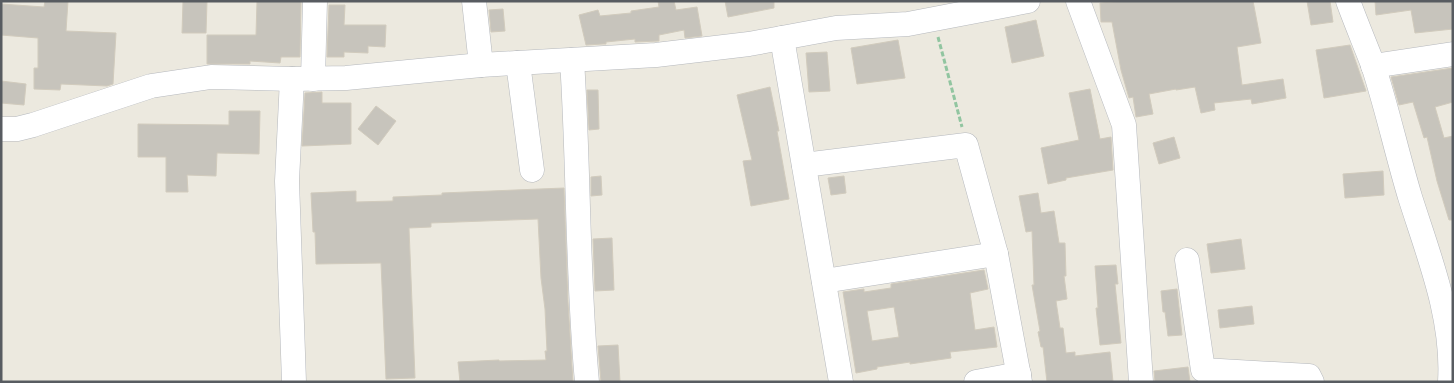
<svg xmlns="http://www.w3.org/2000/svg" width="1454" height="383" font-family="'Varela Round',sans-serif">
<rect width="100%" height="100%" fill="#ece9df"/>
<g fill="#c7c4bc" stroke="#d1cbbd" fill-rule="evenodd">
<polygon points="45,1 68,1 66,31 116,33 113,84 107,86 61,84 60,90 34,89 34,68 38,68 38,38 1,35 1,4 44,7"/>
<polygon points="183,1 207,1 206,33 182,33"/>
<polygon points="257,1 301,1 300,57 281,57 280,63 250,61 250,64 207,64 207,35 256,35"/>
<polygon points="658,1 674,1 676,10 697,7 702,36 685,38 684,30 659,35 659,41 635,42 635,39 606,42 606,44 603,44 586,45 579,15 598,10 600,16 631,13 631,11 659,7"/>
<polygon points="725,1 774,1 774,8 728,17"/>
<polygon points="1127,1 1253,1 1261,43 1237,47 1242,85 1283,79 1286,98 1252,104 1251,99 1214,103 1215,110 1201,113 1195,87 1176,90 1176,89 1149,94 1153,114 1136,117 1133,97 1129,98 1121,70 1112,22 1101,22 1100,3"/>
<polygon points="1307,1 1330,1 1333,22 1311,25"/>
<polygon points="1375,1 1453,1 1453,29 1415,33 1411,10 1376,15"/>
<polygon points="329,5 345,5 344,25 386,25 385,47 368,46 368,53 344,52 344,57 327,57"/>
<polygon points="503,9 505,31 491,32 489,10"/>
<polygon points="1036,20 1044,56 1012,63 1005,27"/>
<polygon points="898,40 905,78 857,84 851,48"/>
<polygon points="1350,45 1366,91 1324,98 1316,50"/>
<polygon points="827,52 830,91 809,92 806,53"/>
<polygon points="1453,68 1453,102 1435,107 1444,138 1453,136 1453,220 1449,220 1437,181 1427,137 1424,138 1413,102 1399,105 1391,77"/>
<polygon points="1,81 26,84 24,105 1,103"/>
<polygon points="770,87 779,131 777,131 789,199 751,206 743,161 752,160 737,95"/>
<polygon points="1090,89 1100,139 1111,137 1113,170 1066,178 1066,180 1048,184 1041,148 1079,140 1069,93"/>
<polygon points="587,90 598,90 599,129 589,130"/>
<polygon points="322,92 322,103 351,103 351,144 302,146 305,93"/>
<polygon points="376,106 396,121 378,145 358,129"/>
<polygon points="229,111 260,111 259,154 217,153 216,176 187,175 188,192 166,192 166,157 138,157 138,124 229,125"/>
<polygon points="1174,137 1180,158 1159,164 1153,143"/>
<polygon points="1383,171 1384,195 1345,198 1343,174"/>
<polygon points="601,176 602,195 591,196 591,177"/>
<polygon points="844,176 846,193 831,195 828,178"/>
<polygon points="564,188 568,302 573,382 460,382 458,362 499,360 499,361 546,360 545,351 547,351 545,309 541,278 538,219 431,223 431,227 409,228 415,378 386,379 381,263 316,264 315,232 313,232 311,193 356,191 356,202 393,201 393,197 442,195 442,193"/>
<polygon points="1038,193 1041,213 1054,211 1059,243 1065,243 1066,276 1064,276 1067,299 1056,301 1060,328 1063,328 1066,353 1075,352 1075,356 1110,352 1113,382 1047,382 1043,347 1041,347 1038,332 1040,331 1032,285 1034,285 1032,231 1026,232 1019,196"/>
<polygon points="612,238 614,290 595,291 593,239"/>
<polygon points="1241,239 1245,269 1211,273 1207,244"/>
<polygon points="1116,265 1118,284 1115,284 1121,343 1100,345 1096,308 1098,308 1095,266"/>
<path d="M984 270 988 289 970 293 975 330 994 327 997 347 950 352 951 358 910 364V362L877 367V369L856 373 843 292 864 289V292L891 288V284ZM894 307 899 337 872 341 867 311Z"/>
<polygon points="1177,289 1182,335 1168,336 1165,312 1163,312 1161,291"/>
<polygon points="1252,306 1254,324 1220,328 1218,310"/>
<polygon points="618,345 620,382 601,382 598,346"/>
<polygon points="1188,367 1190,382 1155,382 1154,371"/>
</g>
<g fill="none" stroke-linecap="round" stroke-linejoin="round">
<g stroke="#b5b8bd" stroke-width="25">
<g id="minor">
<polyline points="474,1 481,65"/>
<polyline points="1078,1 1124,125 1141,382"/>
<path d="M1348 1C1356 23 1365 44 1373 65 1387 108 1397 154 1410 197 1429 257 1454 318 1450 382"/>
<polyline points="782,38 841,382"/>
<path d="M572 60C579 167 577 275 587 382"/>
<polyline points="518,63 532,170"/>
<polyline points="1373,66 1453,54"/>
<polyline points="292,79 287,181 294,382"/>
<polyline points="313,79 315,1"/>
<polyline points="1,129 17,129 33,125 151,86 211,77 292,79 346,78 481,65 656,55 749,44 836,28 908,24 1028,1"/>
<polyline points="804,165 966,145 996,254 1020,382"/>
<polyline points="1187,260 1203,370 1309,376 1312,382"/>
<polyline points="824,281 996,254"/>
<polyline points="976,382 1019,374"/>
</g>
</g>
<polyline stroke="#91c5a0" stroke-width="3" stroke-dasharray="5 2.5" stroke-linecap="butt" points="938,37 962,127"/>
<use href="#minor" stroke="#fff" stroke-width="24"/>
</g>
<rect width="1454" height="383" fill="none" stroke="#585c61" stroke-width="5"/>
</svg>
